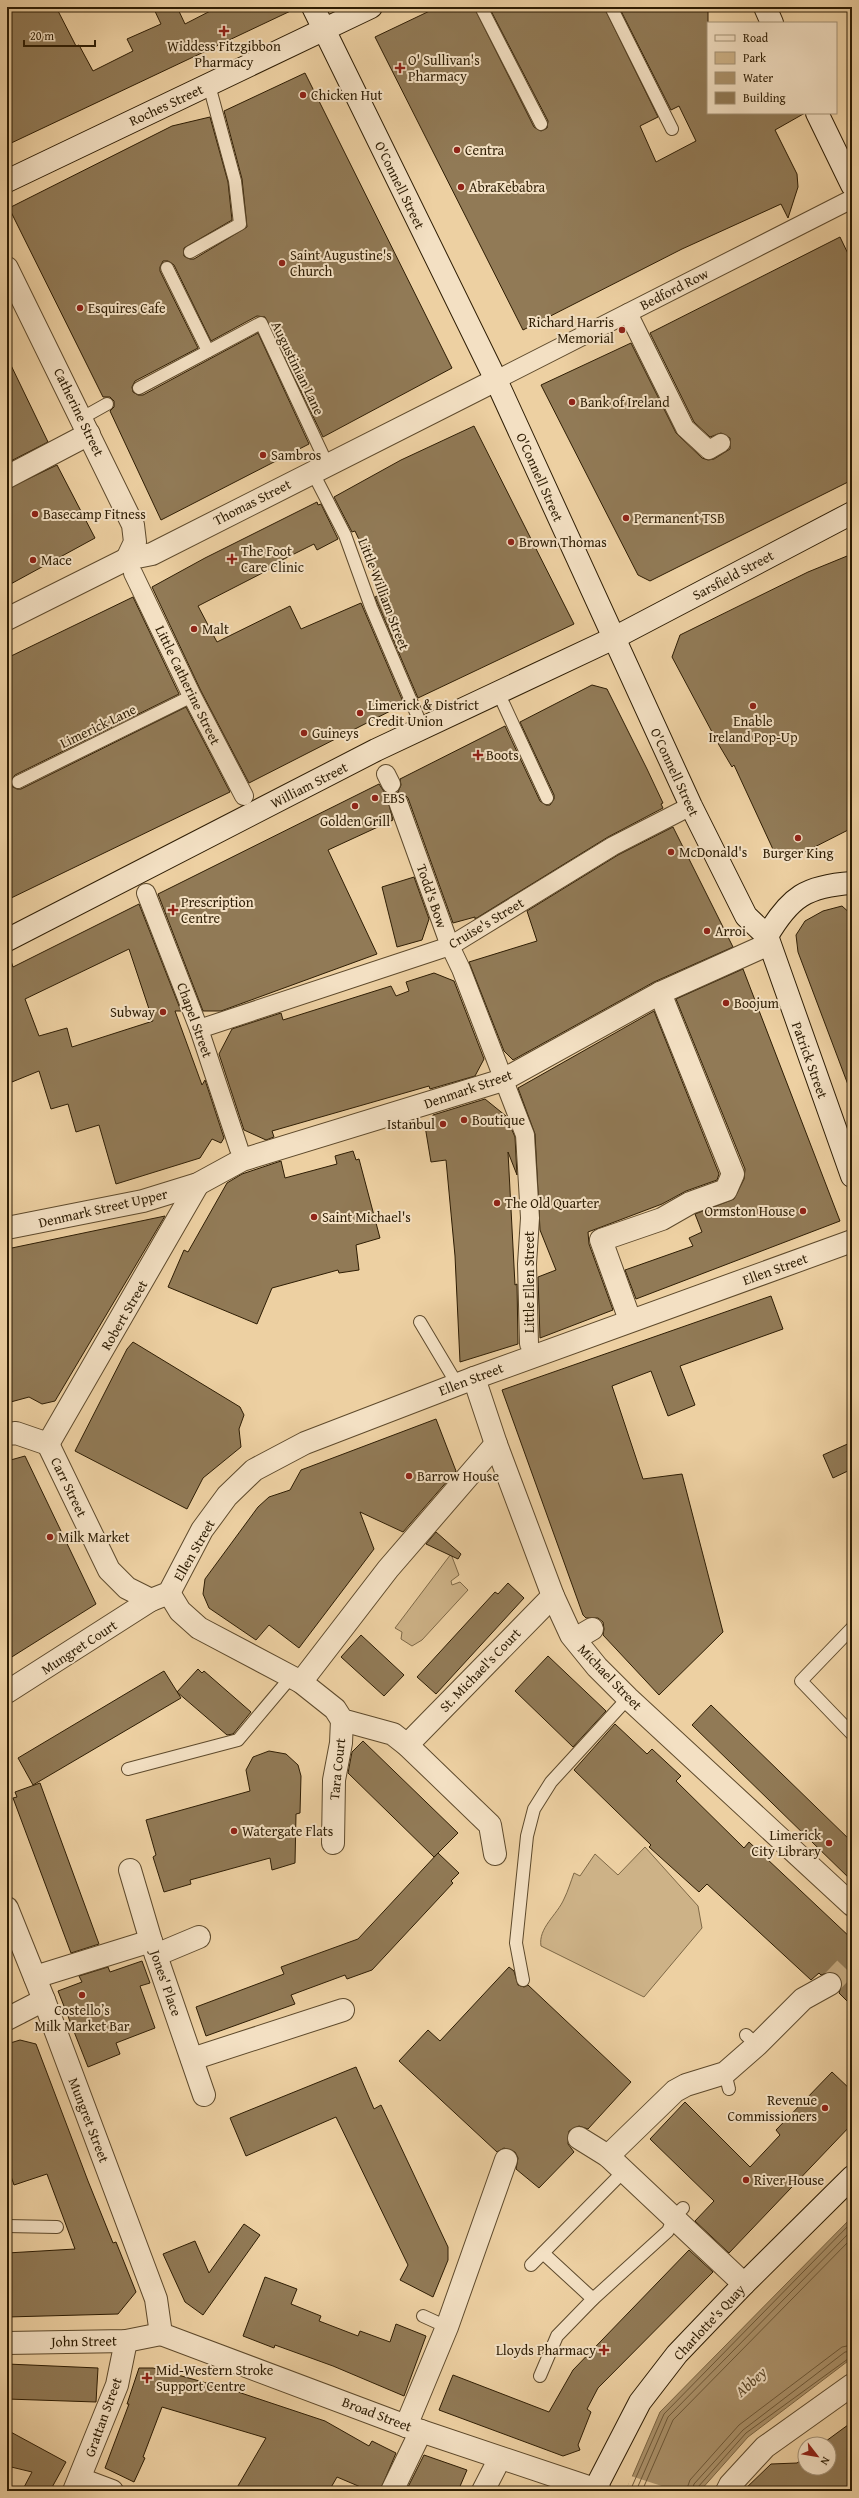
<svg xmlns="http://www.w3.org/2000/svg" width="859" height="2498" font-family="'Gentium Book Plus',serif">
<rect width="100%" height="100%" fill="#edd0a2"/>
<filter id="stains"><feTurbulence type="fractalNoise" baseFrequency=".005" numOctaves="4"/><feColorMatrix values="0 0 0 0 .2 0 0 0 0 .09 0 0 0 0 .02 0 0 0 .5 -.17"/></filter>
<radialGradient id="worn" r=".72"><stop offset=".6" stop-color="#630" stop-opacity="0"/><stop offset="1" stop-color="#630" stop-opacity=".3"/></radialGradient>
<g fill="#cdb287" stroke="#7e6846">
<polygon points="451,1554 459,1575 451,1581 452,1585 460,1582 468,1590 422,1640 412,1646 401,1639 402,1632 395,1628"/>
<path d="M645 1847 698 1906 702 1928 644 1997 541 1946C538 1928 557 1915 564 1899 568 1891 571 1881 574 1873L580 1876 595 1854 618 1875Z"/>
</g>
<polygon fill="#ac936c" stroke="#7a6442" points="852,2217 852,2358 748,2437 700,2491 626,2491 660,2412"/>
<polygon fill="#edd0a2" points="631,2476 677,2491 626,2491"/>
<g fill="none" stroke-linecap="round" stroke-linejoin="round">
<g stroke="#6d5838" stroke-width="1">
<polyline points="630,2491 664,2414 852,2222"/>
<polyline points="636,2491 668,2417 852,2230"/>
<polyline points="642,2491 673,2420 852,2238"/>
<polyline points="686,2491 690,2480 739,2425 842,2347 852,2345"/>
<polyline points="692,2491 694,2484 743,2430 845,2352 852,2351"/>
<polyline points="697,2491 698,2487 746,2433 852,2356"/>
</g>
</g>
<g fill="#917a56" stroke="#2e1d04" fill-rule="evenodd">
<polygon points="7,7 56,7 76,46 79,45 93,71 133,51 127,39 161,24 153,7 177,7 185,24 218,7 299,7 7,145"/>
<polygon points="438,7 474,7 534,127 541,131 547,128 548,121 489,7 604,7 658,117 640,126 656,162 696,141 679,106 671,110 619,7 708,7 708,113 805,113 775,130 797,174 798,187 788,218 781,204 682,249 523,330 375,37"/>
<polygon points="305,73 452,368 323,437 265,317 257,316 211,341 174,265 168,261 163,261 160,267 160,271 198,348 135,381 132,387 133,392 138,395 143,395 258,333 309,444 161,520 110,411 114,407 114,401 110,397 103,397 9,208 172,126 210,117 228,182 232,220 184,248 184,256 190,259 194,259 247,227 242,179 224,111"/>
<polygon points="840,237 852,262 852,480 650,581 638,575 541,385 631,343 676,433 702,458 708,460 714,459 730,449 730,438 721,433 710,437 694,422 650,333"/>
<polygon points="7,357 48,442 7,463"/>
<polygon points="474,426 574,624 418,698 375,597 384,593 355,531 352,532 334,497 401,460"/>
<polygon points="57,465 95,538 7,586 7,489"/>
<polygon points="317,502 318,505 321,504 338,539 317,550 314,544 276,563 278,565 198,606 217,642 290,606 301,629 361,603 404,704 249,783 201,691 152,587 205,558"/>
<polygon points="852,554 852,828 789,860 777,858 734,765 732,767 719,745 672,657 680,635 808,572"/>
<polygon points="133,597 179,694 15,775 11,781 11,786 17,789 21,789 186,707 230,792 7,900 7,658"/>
<polygon points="592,685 607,689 647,769 663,803 661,804 663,808 608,837 475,919 475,917 453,923 408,798 404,794 398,792 401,785 400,779 505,726 540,801 546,805 550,805 554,799 554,795 520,722"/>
<polygon points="379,784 385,793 391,794 388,801 393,820 328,850 377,954 221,1011 203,1011 158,894"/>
<polygon points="673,827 733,947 654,982 513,1060 504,1051 469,962 537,941 527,911 618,855"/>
<polygon points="414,877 429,919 422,940 397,947 382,887"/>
<path d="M139 904 181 1011H175L202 1085 205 1080 224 1138 221 1143 212 1139 200 1158 116 1184 99 1125 76 1132 68 1104 51 1109 39 1071 7 1084V956L9 955 13 967ZM129 949 153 1021 72 1047 67 1028 39 1036 25 999Z"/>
<polygon points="842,906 852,915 852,1089 850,1090 798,952 796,935 805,921 823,911"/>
<polygon points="743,969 840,1221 636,1299 625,1270 693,1246 689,1238 702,1232 695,1214 734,1199 744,1179 745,1169 676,999"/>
<polygon points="434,973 454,981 484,1059 475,1076 430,1089 429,1086 272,1131 274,1137 266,1140 244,1130 219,1054 232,1029 281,1013 283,1020 391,986 396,996 409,991 406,982"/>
<polygon points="654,1011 719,1174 717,1180 686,1191 662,1204 588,1232 589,1244 613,1310 540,1338 538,1277 556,1270 540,1230 535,1134 518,1088"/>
<polygon points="485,1099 506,1116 515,1137 517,1175 508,1152 515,1285 517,1284 518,1344 460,1362 455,1256 446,1160 431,1162 425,1126 434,1125 433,1115"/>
<polygon points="353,1151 356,1160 359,1159 380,1238 356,1245 359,1270 339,1273 338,1270 272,1288 257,1324 168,1287 184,1250 188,1252 227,1183 242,1174 281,1161 285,1178 337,1164 335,1156"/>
<polygon points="165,1216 55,1401 42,1404 29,1397 7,1403 7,1249"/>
<polygon points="771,1296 783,1329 680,1366 695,1405 668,1416 651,1371 612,1386 643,1479 682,1474 723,1632 659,1695 603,1635 604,1629 603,1622 598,1618 586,1618 583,1615 502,1390"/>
<polygon points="133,1342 240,1407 244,1415 239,1429 241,1447 203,1478 187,1509 75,1451 127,1349"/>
<polygon points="436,1419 456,1471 403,1532 360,1512 374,1549 299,1648 269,1625 256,1640 209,1608 203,1594 205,1579 258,1507 269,1497 290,1490 301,1470"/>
<polygon points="852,1442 852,1469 833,1478 823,1455"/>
<polygon points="25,1456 96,1604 7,1660 7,1461"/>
<polygon points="436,1532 461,1554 458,1559 426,1544"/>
<polygon points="508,1583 524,1598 436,1694 417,1677 495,1592 498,1594"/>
<polygon points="361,1635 404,1675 384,1696 341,1657"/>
<polygon points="548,1656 606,1711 573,1747 515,1691"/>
<polygon points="198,1669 202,1673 204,1671 251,1712 233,1734 227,1735 177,1692"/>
<polygon points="164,1671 181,1698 33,1785 18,1758"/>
<polygon points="711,1705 852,1842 852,1881 692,1725"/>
<polygon points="615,1724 647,1754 652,1749 681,1776 676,1781 744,1848 749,1842 852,1939 852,2006 839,1993 842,1984 837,1974 830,1972 821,1975 819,1973 811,1980 707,1884 699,1892 649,1847 651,1845 574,1770"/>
<polygon points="363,1741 458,1833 434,1857 348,1773 352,1752"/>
<polygon points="269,1751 286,1754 298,1765 301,1776 300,1813 296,1814 295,1863 272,1870 270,1858 190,1880 191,1884 164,1892 153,1857 156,1855 146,1820 250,1791 246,1770 253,1757"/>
<polygon points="40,1783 99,1944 71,1953 13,1798 17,1797 15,1792"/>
<polygon points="438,1853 459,1873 451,1881 453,1883 372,1970 347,1979 345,1975 291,1995 295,2004 206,2036 196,2007 284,1974 281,1967 358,1939"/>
<polygon points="142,1961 150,1983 140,1986 155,2028 116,2043 120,2054 88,2067 58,1991 82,1982 79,1976 108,1967 110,1972"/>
<polygon points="509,1967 514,1971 518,1985 524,1987 528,1985 631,2082 588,2129 579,2126 569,2131 568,2144 574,2152 539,2188 516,2169 518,2158 515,2152 504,2148 497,2152 399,2061 428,2030 440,2041"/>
<polygon points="20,2040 36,2044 88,2181 113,2243 116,2242 136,2292 118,2314 7,2317 7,2253 75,2249 47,2174 14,2185 7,2165 7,2044"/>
<polygon points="356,2067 374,2109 381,2105 448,2247 448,2260 433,2297 400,2280 408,2265 336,2117 246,2156 230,2118"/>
<polygon points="832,2072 852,2091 852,2124 729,2253 695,2221 714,2201 650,2139 685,2102 750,2167 780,2135 776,2130"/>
<polygon points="244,2224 260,2235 203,2315 185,2302 163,2254 195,2241 209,2273"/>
<polygon points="689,2250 713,2272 598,2388 587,2409 591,2412 578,2445 580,2450 563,2456 439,2410 453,2375 549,2412 573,2370"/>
<polygon points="265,2277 297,2289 291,2304 321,2316 319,2321 358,2336 360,2331 390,2342 396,2324 426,2336 404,2396 333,2366 275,2345 274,2348 243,2336"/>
<polygon points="7,2364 98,2368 96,2402 7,2399"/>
<polygon points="139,2368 153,2368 235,2391 325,2421 369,2446 372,2441 396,2453 380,2491 370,2491 337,2477 329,2491 235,2491 266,2438 162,2407 143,2457 145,2458 134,2482 105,2468 129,2404 127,2404"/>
<polygon points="852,2422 852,2491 743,2491 771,2464 797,2463 805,2457 805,2468 829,2468 829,2444 822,2444"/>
<polygon points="7,2430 66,2462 50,2491 22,2491 32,2472 7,2466"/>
<polygon points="424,2455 467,2470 458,2491 406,2491"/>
</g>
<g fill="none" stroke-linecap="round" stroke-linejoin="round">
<polyline stroke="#c7ac82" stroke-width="22" stroke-dasharray="22 11" stroke-linecap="butt" points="830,1984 852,1961"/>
<g stroke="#5e4a2c" stroke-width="14">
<g id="service">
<polyline points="481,7 541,124"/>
<polyline points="611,7 672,129"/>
<polyline points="190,252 240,224 235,181 209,85"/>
<polyline points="167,268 208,351"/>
<polyline points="139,388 261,323 327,464"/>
<polyline points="82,418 107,404"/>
<polyline points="312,471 345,535 371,607 423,729"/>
<polyline points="498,692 547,798"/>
<polyline points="18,782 192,696"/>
<polyline points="420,1322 457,1384"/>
<polyline points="852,1628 801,1681 852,1734"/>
<polyline points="128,1769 238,1740 291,1677"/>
<polyline points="523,1980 516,1943 527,1836 534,1809 551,1782 628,1698"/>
<polyline points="746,2035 757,2045"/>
<polyline points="725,2073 729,2089"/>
<polyline points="7,2226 57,2227"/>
<polyline points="543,2253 593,2299"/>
<polyline points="531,2265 624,2171"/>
<polyline points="423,2316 447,2327"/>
<polyline points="540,2376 557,2336 593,2299 668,2231 674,2217 683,2208"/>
</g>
</g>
<g stroke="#5e4a2c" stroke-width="20">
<g id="pedestrian">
<polyline points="628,313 685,428 709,450 721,443"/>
<polyline points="496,380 852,199"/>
<polyline points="133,573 192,696 244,796"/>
<polyline points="386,774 391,784"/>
<polyline points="398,802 450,946 461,969 525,1135 530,1218 527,1264 529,1344"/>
<polyline points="146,893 199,1029 239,1149"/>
<polyline points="199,1029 450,946 613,846 691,806"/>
</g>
</g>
<g stroke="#5e4a2c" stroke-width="24">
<g id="minor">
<polyline points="7,268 133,525 135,542 127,559"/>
<polyline points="7,477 89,434"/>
<polyline points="7,619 127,559 152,554 496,380"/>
<polyline points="7,1228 143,1201 198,1184 242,1160 503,1080 660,993 769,944"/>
<polyline points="630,1320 601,1240 662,1219 690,1203 726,1190 733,1174 660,993"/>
<polyline points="474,1378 496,1444 553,1596 571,1635 597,1667 628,1698 852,1905"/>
<polyline points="7,1434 16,1433 48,1444"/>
<polyline points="48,1444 198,1184"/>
<polyline points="48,1444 109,1570 127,1588 151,1600"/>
<polyline points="169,1593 180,1611 199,1628 301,1682 335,1709 342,1720 393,1734 407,1745 490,1825 495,1854"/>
<polyline points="575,1639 592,1629"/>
<polyline points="301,1682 388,1569 496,1444"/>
<polyline points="7,1692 151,1600 169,1593 202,1530 227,1496 254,1470 305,1443 474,1378 852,1241"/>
<polyline points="407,1745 553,1596"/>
<polyline points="333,1843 334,1780 341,1743 342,1720"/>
<polyline points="130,1870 151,1941 204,2095"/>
<polyline points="7,1908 44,2000 156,2299 161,2334"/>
<polyline points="156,1955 199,1937"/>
<polyline points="35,1977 151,1941"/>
<polyline points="7,2019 44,2000"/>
<polyline points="192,2059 343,2010"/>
<polyline points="579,2138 608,2156 744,2284"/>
<polyline points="608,2156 675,2091 686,2085 725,2073 757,2045 803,1999 830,1984"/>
<polyline points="161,2334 406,2426 600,2491"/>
<polyline points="7,2343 126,2341 161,2334"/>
<polyline points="406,2426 447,2327 506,2160"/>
<polyline points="80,2479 112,2491"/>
<polyline points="74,2491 117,2385 126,2341"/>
<polyline points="392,2491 421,2431"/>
<polyline points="483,2491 500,2458"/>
<polyline points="727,2491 730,2485 765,2447 852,2385"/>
</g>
</g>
<g stroke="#2e1d04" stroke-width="24">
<g id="secondary">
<polyline points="313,7 496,380 691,806 746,916 767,936 852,1176"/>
<polyline points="765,7 772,23"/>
<polyline points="817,113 852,185"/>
<polyline points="7,181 371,7"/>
<path d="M767 936C790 897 806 886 852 883"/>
<polyline points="7,940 376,750 614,638 852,513"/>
<polyline points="594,2491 640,2402 677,2354 744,2284 852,2177"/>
</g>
</g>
<use href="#service" stroke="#f3e0c3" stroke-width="12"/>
<use href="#pedestrian" stroke="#f3e0c3" stroke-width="18"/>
<use href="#minor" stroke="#f3e0c3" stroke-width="22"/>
<use href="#secondary" stroke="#f3e0c3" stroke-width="22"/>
</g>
<g fill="#8f2418" stroke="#f3e0c3" stroke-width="1.5">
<path d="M222 25h4v4h4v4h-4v4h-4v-4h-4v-4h4z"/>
<path d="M398 62h4v4h4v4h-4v4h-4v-4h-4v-4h4z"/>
<circle cx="303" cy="95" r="4"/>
<circle cx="457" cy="150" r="4"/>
<circle cx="461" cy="187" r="4"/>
<circle cx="282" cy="263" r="4"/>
<circle cx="80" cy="308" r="4"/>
<circle cx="622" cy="330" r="4"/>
<circle cx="572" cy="402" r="4"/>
<circle cx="263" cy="455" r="4"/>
<circle cx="35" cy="514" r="4"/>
<circle cx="626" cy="518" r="4"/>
<circle cx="511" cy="542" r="4"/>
<path d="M230 553h4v4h4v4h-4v4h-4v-4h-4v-4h4z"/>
<circle cx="33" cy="560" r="4"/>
<circle cx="194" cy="629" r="4"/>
<circle cx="753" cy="706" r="4"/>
<circle cx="360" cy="713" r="4"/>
<circle cx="304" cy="733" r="4"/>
<path d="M476 749h4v4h4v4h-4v4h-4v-4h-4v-4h4z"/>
<circle cx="375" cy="798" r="4"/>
<circle cx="355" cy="806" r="4"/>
<circle cx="798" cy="838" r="4"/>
<circle cx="671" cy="852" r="4"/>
<path d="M171 904h4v4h4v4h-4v4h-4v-4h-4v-4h4z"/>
<circle cx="707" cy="931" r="4"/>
<circle cx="726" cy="1003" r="4"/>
<circle cx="163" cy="1012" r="4"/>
<circle cx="464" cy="1120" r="4"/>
<circle cx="443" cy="1124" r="4"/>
<circle cx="497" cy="1203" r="4"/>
<circle cx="803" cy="1211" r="4"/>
<circle cx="314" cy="1217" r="4"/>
<circle cx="409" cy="1476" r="4"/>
<circle cx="50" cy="1537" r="4"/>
<circle cx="234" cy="1831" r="4"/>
<circle cx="829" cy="1843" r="4"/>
<circle cx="82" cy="1995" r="4"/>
<circle cx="825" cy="2108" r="4"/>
<circle cx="746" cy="2180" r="4"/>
<path d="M602 2344h4v4h4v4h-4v4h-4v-4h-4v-4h4z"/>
<path d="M145 2372h4v4h4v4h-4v4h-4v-4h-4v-4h4z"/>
</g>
<g text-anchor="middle" stroke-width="4" stroke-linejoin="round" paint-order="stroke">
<g font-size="14" fill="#2e1d04" stroke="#f3e0c3" text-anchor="start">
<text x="224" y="51" text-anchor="middle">Widdess Fitzgibbon<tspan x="224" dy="16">Pharmacy</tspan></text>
<text x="408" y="65">O' Sullivan's<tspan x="408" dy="16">Pharmacy</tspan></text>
<text x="311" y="100">Chicken Hut</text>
<text x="465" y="155">Centra</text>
<text x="469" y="192">AbraKebabra</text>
<text x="290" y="260">Saint Augustine's<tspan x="290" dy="16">Church</tspan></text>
<text x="88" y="313">Esquires Cafe</text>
<text x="614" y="327" text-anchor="end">Richard Harris<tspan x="614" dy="16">Memorial</tspan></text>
<text x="580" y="407">Bank of Ireland</text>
<text x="271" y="460">Sambros</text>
<text x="43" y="519">Basecamp Fitness</text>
<text x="634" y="523">Permanent TSB</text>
<text x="519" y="547">Brown Thomas</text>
<text x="241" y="556">The Foot<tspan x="241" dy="16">Care Clinic</tspan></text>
<text x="41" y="565">Mace</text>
<text x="202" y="634">Malt</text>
<text x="368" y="710">Limerick &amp; District<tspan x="368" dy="16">Credit Union</tspan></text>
<text x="753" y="726" text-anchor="middle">Enable<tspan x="753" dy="16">Ireland Pop-Up</tspan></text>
<text x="312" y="738">Guineys</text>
<text x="486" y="760">Boots</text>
<text x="383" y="803">EBS</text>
<text x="355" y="826" text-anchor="middle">Golden Grill</text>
<text x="679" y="857">McDonald's</text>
<text x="798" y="858" text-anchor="middle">Burger King</text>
<text x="181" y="907">Prescription<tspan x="181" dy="16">Centre</tspan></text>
<text x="715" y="936">Arroi</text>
<text x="734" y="1008">Boojum</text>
<text x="155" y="1017" text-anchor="end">Subway</text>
<text x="472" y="1125">Boutique</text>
<text x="435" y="1129" text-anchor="end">Istanbul</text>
<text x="505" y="1208">The Old Quarter</text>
<text x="795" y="1216" text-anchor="end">Ormston House</text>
<text x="322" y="1222">Saint Michael's</text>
<text x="417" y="1481">Barrow House</text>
<text x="58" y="1542">Milk Market</text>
<text x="242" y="1836">Watergate Flats</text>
<text x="821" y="1840" text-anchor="end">Limerick<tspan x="821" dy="16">City Library</tspan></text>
<text x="82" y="2015" text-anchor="middle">Costello’s<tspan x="82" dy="16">Milk Market Bar</tspan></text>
<text x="817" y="2105" text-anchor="end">Revenue<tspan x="817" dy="16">Commissioners</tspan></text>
<text x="754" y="2185">River House</text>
<text x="596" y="2355" text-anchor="end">Lloyds Pharmacy</text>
<text x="156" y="2375">Mid-Western Stroke<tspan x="156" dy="16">Support Centre</tspan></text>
</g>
<g font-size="14" fill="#2e1d04" stroke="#f3e0c3">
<text transform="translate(166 105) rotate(-25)" y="5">Roches Street</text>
<text transform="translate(400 185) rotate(64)" y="5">O'Connell Street</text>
<text transform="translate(674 289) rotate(-27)" y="5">Bedford Row</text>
<text transform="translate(298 368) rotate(64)" y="5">Augustinian Lane</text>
<text transform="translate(79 412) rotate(64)" y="5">Catherine Street</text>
<text transform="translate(540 477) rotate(66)" y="5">O'Connell Street</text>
<text transform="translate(252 502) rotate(-27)" y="5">Thomas Street</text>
<text transform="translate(733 575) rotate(-28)" y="5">Sarsfield Street</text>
<text transform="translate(384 594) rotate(69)" y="5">Little William Street</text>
<text transform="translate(188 685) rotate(64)" y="5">Little Catherine Street</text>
<text transform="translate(98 726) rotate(-26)" y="5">Limerick Lane</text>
<text transform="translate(675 772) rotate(65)" y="5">O'Connell Street</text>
<text transform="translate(309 785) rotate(-27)" y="5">William Street</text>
<text transform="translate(432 896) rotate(71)" y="5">Todd's Bow</text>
<text transform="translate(486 923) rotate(-31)" y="5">Cruise's Street</text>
<text transform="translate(195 1020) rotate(70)" y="5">Chapel Street</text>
<text transform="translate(810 1060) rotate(70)" y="5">Patrick Street</text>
<text transform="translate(468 1089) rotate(-19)" y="5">Denmark Street</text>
<text transform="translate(103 1208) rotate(-13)" y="5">Denmark Street Upper</text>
<text transform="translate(775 1269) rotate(-20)" y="5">Ellen Street</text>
<text transform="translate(529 1282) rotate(-90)" y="5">Little Ellen Street</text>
<text transform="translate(124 1315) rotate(-60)" y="5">Robert Street</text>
<text transform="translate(471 1379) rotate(-21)" y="5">Ellen Street</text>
<text transform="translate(69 1487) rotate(64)" y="5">Carr Street</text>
<text transform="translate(194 1550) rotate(-60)" y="5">Ellen Street</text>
<text transform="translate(79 1647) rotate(-33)" y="5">Mungret Court</text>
<text transform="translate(480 1670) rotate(-46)" y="5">St. Michael's Court</text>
<text transform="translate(610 1677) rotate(46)" y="5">Michael Street</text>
<text transform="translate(337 1769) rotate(-84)" y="5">Tara Court</text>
<text transform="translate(166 1983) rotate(71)" y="5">Jones' Place</text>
<text transform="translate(89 2120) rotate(69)" y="5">Mungret Street</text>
<text transform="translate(709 2322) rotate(-47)" y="5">Charlotte's Quay</text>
<text transform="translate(84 2341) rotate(-1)" y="5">John Street</text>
<text transform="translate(377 2414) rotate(21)" y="5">Broad Street</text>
<text transform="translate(103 2417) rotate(-70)" y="5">Grattan Street</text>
</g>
<g font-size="15" font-style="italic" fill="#5a4628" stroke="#f3e0c3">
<text transform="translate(751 2382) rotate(-42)" y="5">Abbey</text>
</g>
</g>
<rect width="859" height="2498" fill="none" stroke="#edd0a2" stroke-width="24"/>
<rect x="8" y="8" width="843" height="2482" fill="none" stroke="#2e1d04" stroke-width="2"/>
<rect x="12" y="12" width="835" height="2474" fill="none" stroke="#2e1d04"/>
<rect x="707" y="22" width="130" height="92" fill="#f3e0c3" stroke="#a49277"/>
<rect x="715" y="35" width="20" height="6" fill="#f3e0c3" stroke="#a49277"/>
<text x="743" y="42" font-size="12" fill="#2e1d04">Road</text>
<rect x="715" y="52" width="20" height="12" fill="#cdb287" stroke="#a49277"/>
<text x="743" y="62" font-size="12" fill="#2e1d04">Park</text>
<rect x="715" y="72" width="20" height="12" fill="#ac936c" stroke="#a49277"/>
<text x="743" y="82" font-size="12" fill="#2e1d04">Water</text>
<rect x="715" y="92" width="20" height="12" fill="#917a56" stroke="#a49277"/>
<text x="743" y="102" font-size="12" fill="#2e1d04">Building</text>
<g transform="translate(817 2456) rotate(121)"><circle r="19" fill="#f3e0c3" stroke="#a49277"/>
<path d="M0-3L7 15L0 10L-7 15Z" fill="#8f2418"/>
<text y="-6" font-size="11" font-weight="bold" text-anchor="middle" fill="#2e1d04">N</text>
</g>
<path d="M24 40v6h71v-6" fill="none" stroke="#2e1d04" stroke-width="2"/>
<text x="30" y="40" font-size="12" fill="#2e1d04" stroke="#f3e0c3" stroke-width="3" paint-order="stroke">20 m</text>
<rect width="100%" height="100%" filter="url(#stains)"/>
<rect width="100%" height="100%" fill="url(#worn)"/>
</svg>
